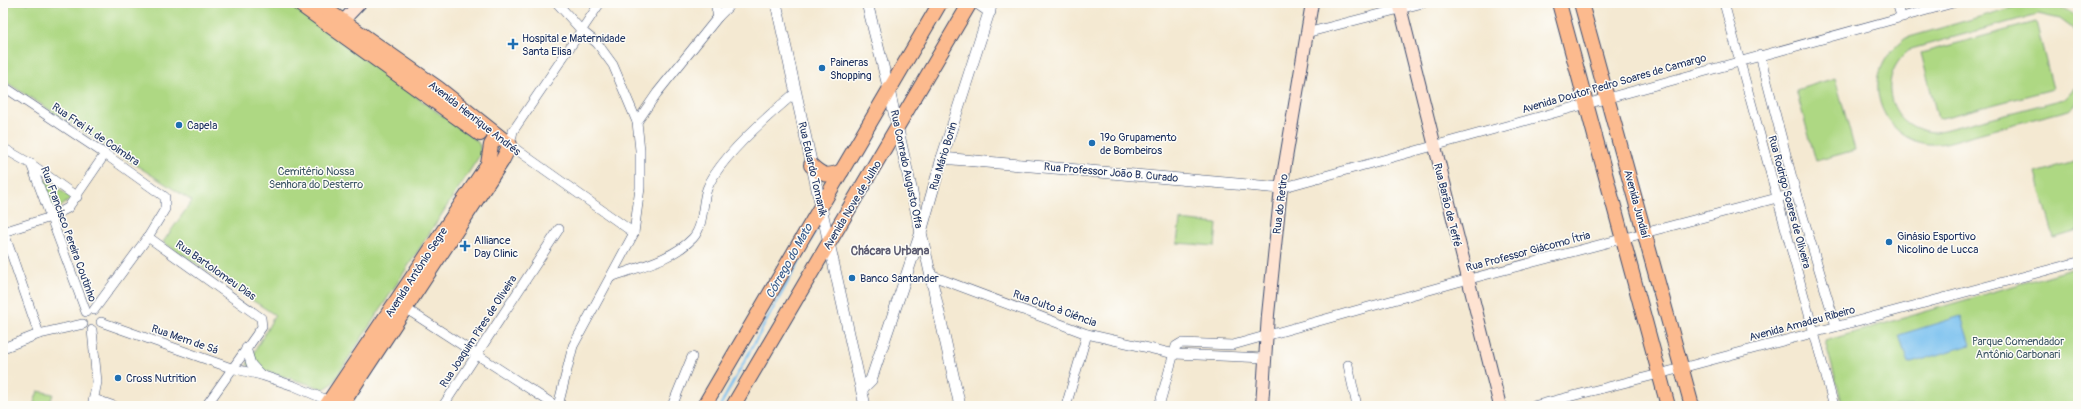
<svg xmlns="http://www.w3.org/2000/svg" width="2081" height="409" font-family="Pangolin,sans-serif">
<rect width="100%" height="100%" fill="#fdfcf7"/>
<filter id="ink" filterUnits="userSpaceOnUse"><feTurbulence type="fractalNoise" baseFrequency=".025" numOctaves="2"/><feDisplacementMap in="SourceGraphic" scale="8" xChannelSelector="R" yChannelSelector="G"/><feConvolveMatrix kernelMatrix="1 2 1 2 8 2 1 2 1" color-interpolation-filters="sRGB"/></filter>
<filter id="wash" filterUnits="userSpaceOnUse"><feTurbulence type="fractalNoise" baseFrequency=".012" numOctaves="4" result="noise"/><feDisplacementMap in="SourceGraphic" scale="16" xChannelSelector="R" yChannelSelector="G"/><feGaussianBlur stdDeviation="0.9" result="paint"/><feColorMatrix in="noise" values="0 0 0 0 0 0 0 0 0 0 0 0 0 0 0 0 0 1.4 0 .05"/><feComposite in="paint" operator="in"/></filter>
<g filter="url(#wash)">
<rect width="100%" height="100%" fill="#f4e9d2"/>
<g fill="#aed883" stroke="#648470">
<polygon points="3,3 288,3 477,141 480,146 480,155 332,384 324,389 247,365 275,315 163,242 192,201 3,80"/>
<path d="M2028 3C2048 3 2063 5 2078 18V37L2072 28 2060 19 2038 14 1911 49C1873 76 1889 131 1936 132L2064 99 2078 84 2077 103 2069 110C2038 118 2006 126 1974 135 1962 138 1948 144 1936 144 1906 146 1881 121 1878 92 1876 69 1888 51 1906 38Z"/>
<polygon points="2036,22 2053,89 1938,119 1921,53"/>
<polygon points="1835,78 1855,150 1816,161 1796,90"/>
<polygon points="2078,161 2078,231 2054,238 2036,173"/>
<polygon points="38,175 72,198 53,213"/>
<polygon points="1180,220 1217,224 1215,246 1177,243"/>
<polygon points="2078,267 2078,406 1843,406 1825,341"/>
<polygon points="38,391 53,394 49,406 33,406"/>
</g>
<polygon fill="#77bfef" stroke="#4977a6" points="1961,316 1970,345 1908,364 1899,335"/>
<g fill="none" stroke-linecap="round" stroke-linejoin="round">
<polyline stroke="#77bfef" stroke-width="2.5" points="720,406 821,221"/>
</g>
</g>
<g filter="url(#ink)">
<g fill="none" stroke-linecap="round" stroke-linejoin="round">
<g stroke="#3c4b6f" stroke-width="10">
<g id="minor">
<polyline points="557,3 582,31 597,43 613,65 637,122 640,150 640,188 634,233 573,346 558,406"/>
<polyline points="600,3 513,131 510,145 634,233"/>
<polyline points="715,3 718,17"/>
<polyline points="1724,3 1834,406"/>
<polyline points="1897,3 1901,16"/>
<polyline points="1306,33 1423,3"/>
<polyline points="1760,55 1796,193 1836,326"/>
<polyline points="3,86 105,154 165,197 165,209 148,237 94,310"/>
<polyline points="637,122 657,93 718,17 732,3"/>
<polyline points="3,148 31,164 77,197"/>
<polyline points="31,164 86,312"/>
<polyline points="1281,188 1953,3"/>
<polyline points="3,230 39,334"/>
<polyline points="3,232 51,217 68,208 105,154"/>
<polyline points="148,237 261,318 262,327 206,406"/>
<polyline points="930,275 1087,334 1175,354 1265,358"/>
<path d="M611 277C638 267 672 260 693 238 704 226 702 203 707 189 718 159 770 114 795 93"/>
<polyline points="405,308 556,406"/>
<polyline points="101,322 231,368 261,375 294,386 334,403"/>
<polyline points="3,348 39,334 83,324"/>
<polyline points="246,348 251,364 261,375"/>
<polyline points="1348,365 1357,406"/>
<polyline points="94,399 114,406"/>
<polyline points="92,406 97,382 92,330"/>
<polyline points="443,406 559,229"/>
<polyline points="672,406 692,357"/>
<polyline points="1066,406 1087,334"/>
<polyline points="1159,406 1176,346 1181,343 1233,345 1458,282 1796,193"/>
<polyline points="1533,406 1659,374 2078,262"/>
</g>
</g>
<g stroke="#3c4b6f" stroke-width="12">
<g id="tertiary">
<polyline points="776,3 865,406"/>
<polyline points="867,3 889,90 960,406"/>
<polyline points="977,3 990,12"/>
<polyline points="942,158 1281,188"/>
<polyline points="862,389 871,380 921,232 942,158 992,3"/>
</g>
</g>
<g stroke="#3c4b6f" stroke-width="14">
<g id="secondary">
<polyline points="1399,3 1500,406"/>
<polyline points="343,21 360,3"/>
<polyline points="1262,406 1268,315 1281,188 1312,3"/>
</g>
</g>
<g stroke="#3c4b6f" stroke-width="16">
<g id="primary">
<polyline points="298,3 480,134"/>
<polyline points="317,3 438,88 510,145 502,161 341,406"/>
<polyline points="1559,3 1668,406"/>
<polyline points="1581,3 1692,406"/>
<path d="M811 165C822 176 828 177 842 171"/>
<polyline points="326,406 488,164 491,145 497,135"/>
<polyline points="704,406 940,3"/>
<polyline points="733,406 970,3"/>
</g>
</g>
<use href="#minor" stroke="#fff" stroke-width="9"/>
<use href="#tertiary" stroke="#fff" stroke-width="11"/>
<use href="#secondary" stroke="#fee3d2" stroke-width="12"/>
<use href="#primary" stroke="#fcba8e" stroke-width="14"/>
</g>
</g>
<g fill="#1f6fb2" stroke="#fdfcf7" stroke-width="1.5">
<path d="M511 38h4v4h4v4h-4v4h-4v-4h-4v-4h4z"/>
<circle cx="822" cy="68" r="4"/>
<circle cx="179" cy="125" r="4"/>
<circle cx="1092" cy="143" r="4"/>
<circle cx="1889" cy="242" r="4"/>
<path d="M463 240h4v4h4v4h-4v4h-4v-4h-4v-4h4z"/>
<circle cx="852" cy="278" r="4"/>
<circle cx="118" cy="378" r="4"/>
</g>
<g text-anchor="middle" stroke-width="3" stroke-linejoin="round" paint-order="stroke">
<g font-size="11" fill="#1b2f5e" stroke="#fdfcf7" text-anchor="start">
<text x="522" y="42">Hospital e Maternidade<tspan x="522" dy="13">Santa Elisa</tspan></text>
<text x="830" y="66">Paineras<tspan x="830" dy="13">Shopping</tspan></text>
<text x="187" y="129">Capela</text>
<text x="1100" y="141">19º Grupamento<tspan x="1100" dy="13">de Bombeiros</tspan></text>
<text x="1897" y="240">Ginásio Esportivo<tspan x="1897" dy="13">Nicolino de Lucca</tspan></text>
<text x="474" y="244">Alliance<tspan x="474" dy="13">Day Clinic</tspan></text>
<text x="860" y="282">Banco Santander</text>
<text x="126" y="382">Cross Nutrition</text>
</g>
<g font-size="11" fill="#1b2f5e" stroke="#fdfcf7">
<text transform="translate(1614 83) rotate(-16)" y="4">Avenida Doutor Pedro Soares de Camargo</text>
<text transform="translate(475 118) rotate(38)" y="4">Avenida Henrique Andrés</text>
<text transform="translate(96 134) rotate(34)" y="4">Rua Frei H. de Coimbra</text>
<text transform="translate(943 156) rotate(-73)" y="4">Rua Mário Borin</text>
<text transform="translate(813 169) rotate(77)" y="4">Rua Eduardo Tomanik</text>
<text transform="translate(907 169) rotate(78)" y="4">Rua Conrado Augusto Offa</text>
<text transform="translate(1111 172) rotate(5)" y="4">Rua Professor João B. Curado</text>
<text transform="translate(1790 202) rotate(75)" y="4">Rua Rodrigo Soares de Oliveira</text>
<text transform="translate(1280 204) rotate(-83)" y="4">Rua do Retiro</text>
<text transform="translate(1637 204) rotate(75)" y="4">Avenida Jundiaí</text>
<text transform="translate(852 205) rotate(-59)" y="4">Avenida Nove de Julho</text>
<text transform="translate(1448 205) rotate(76)" y="4">Rua Barão de Teffé</text>
<text transform="translate(69 234) rotate(70)" y="4">Rua Francisco Pereira Coutinho</text>
<text transform="translate(1528 251) rotate(-15)" y="4">Rua Professor Giácomo Ítria</text>
<text transform="translate(216 270) rotate(35)" y="4">Rua Bartolomeu Dias</text>
<text transform="translate(416 272) rotate(-57)" y="4">Avenida Antônio Segre</text>
<text transform="translate(1055 308) rotate(20)" y="4">Rua Culto à Ciência</text>
<text transform="translate(1802 323) rotate(-15)" y="4">Avenida Amadeu Ribeiro</text>
<text transform="translate(478 331) rotate(-57)" y="4">Rua Joaquim Pires de Oliveira</text>
<text transform="translate(185 339) rotate(19)" y="4">Rua Mem de Sá</text>
</g>
<g font-size="11" fill="#405967" stroke="#fdfcf7">
<text x="316" y="175">Cemitério Nossa<tspan x="316" dy="13">Senhora do Desterro</tspan></text>
<text x="2018" y="345">Parque Comendador<tspan x="2018" dy="13">Antônio Carbonari</tspan></text>
</g>
<g font-size="12" font-weight="bold" fill="#5c5c71" stroke="#fdfcf7">
<text x="890" y="255">Chácara Urbana</text>
</g>
<g font-size="12" font-style="italic" fill="#375a8a" stroke="#fdfcf7">
<text transform="translate(789 261) rotate(-61)" y="4">Córrego do Mato</text>
</g>
</g>
<rect width="2081" height="409" fill="none" stroke="#fdfcf7" stroke-width="16"/>
</svg>
